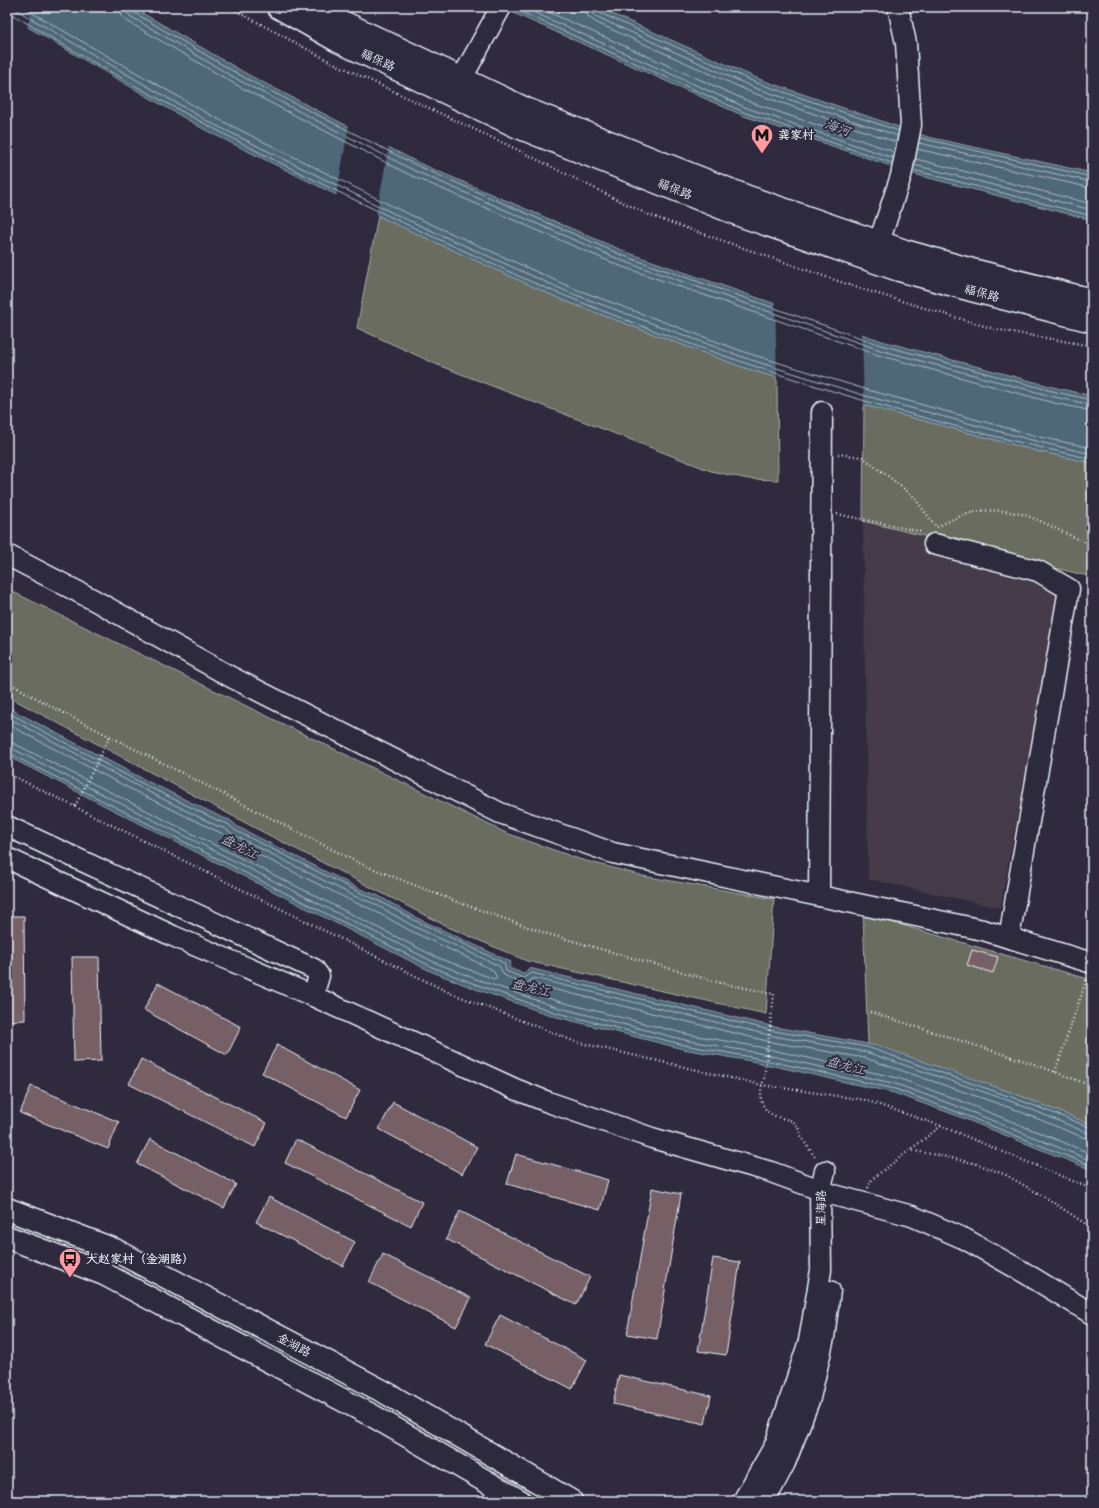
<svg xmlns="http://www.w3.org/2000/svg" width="1099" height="1508" font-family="Mynerve,'LXGW WenKai TC',sans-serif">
<rect width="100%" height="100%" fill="#2f2a3d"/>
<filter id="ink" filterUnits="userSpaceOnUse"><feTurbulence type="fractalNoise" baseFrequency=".025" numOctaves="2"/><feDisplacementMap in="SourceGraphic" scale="8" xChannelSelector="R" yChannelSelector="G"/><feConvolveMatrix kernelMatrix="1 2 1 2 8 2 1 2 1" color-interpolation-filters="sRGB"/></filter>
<g filter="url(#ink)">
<polygon fill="#453a49" points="863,521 1063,570 1000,908 868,879"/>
<g fill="#696c5e" stroke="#a8aeab">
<polygon points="378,216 565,301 742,367 777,378 778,480 748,479 711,471 438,365 357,328"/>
<polygon points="864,405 1037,451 1092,463 1092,577 863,521"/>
<polygon points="7,589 506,833 579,859 643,876 774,899 766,1014 527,961 448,927 259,830 7,696"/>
<polygon points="863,914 1092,980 1092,1125 1016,1094 868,1044"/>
</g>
<g fill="#4f6778" stroke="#8c9eab">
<polygon points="7,7 132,7 247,74 419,163 626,252 882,341 1057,388 1092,396 1092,463 1037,451 864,405 742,367 565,301 395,224 205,130 7,15"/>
<polygon points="500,7 597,7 759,79 928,137 1092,173 1092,220 917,175 744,116"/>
<polygon points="7,707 149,782 221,817 230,820 238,827 360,889 377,895 417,918 511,962 509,968 524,974 529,968 775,1027 868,1044 882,1047 1016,1094 1092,1125 1092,1170 955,1115 894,1093 756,1062 683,1049 553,1016 473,988 430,971 7,756"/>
</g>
<g fill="#2f2a3d">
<polygon points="7,7 31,7 27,30 7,18"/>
<polygon points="349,125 389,145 376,217 336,197"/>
<polygon points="775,302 862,332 864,407 777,380"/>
</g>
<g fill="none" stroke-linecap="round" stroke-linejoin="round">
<g stroke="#abbac5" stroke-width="1">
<polyline points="7,7 13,8 209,122 399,216 568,292 745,358 866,396 1039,442 1092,454"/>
<polyline points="22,7 212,116 402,211 570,287 747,353 868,390 1040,437 1092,448"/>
<polyline points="120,7 122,16 127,21 240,87 412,176 620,266 878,355 1054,403 1092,411"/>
<polyline points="126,7 127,12 130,16 242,82 415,171 623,261 880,350 1055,397 1092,405"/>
<polyline points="131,7 133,12 245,78 418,166 624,256 881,345 1056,392 1092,400"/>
<polyline points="522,7 747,108 893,158"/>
<polyline points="537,7 750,102 895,152"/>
<polyline points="586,7 588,16 595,22 753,93 896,142"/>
<polyline points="592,7 593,13 597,17 755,88 898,136"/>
<polyline points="597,7 598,10 600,13 757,83 899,131"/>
<polyline points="512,8 746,113 892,163"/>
<path d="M7 12 10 13C155 101 305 179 460 249 496 265 531 283 568 297 737 366 913 420 1092 459"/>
<polyline points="920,138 1092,177"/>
<polyline points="919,143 1092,182"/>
<polyline points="917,149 1092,188"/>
<polyline points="916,159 1092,204"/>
<polyline points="914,165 1092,210"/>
<polyline points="913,170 1092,216"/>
<polyline points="7,712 147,786 219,821 228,824 236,831 359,892 375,899 416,921 504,963 506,971 523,978 532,973 774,1031 867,1047 1014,1098 1092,1128"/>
<polyline points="7,717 145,790 217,826 226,829 234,835 356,897 373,903 413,926 499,966 504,975 520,983 527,983 534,978 773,1036 866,1052 1013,1102 1088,1133 1092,1133"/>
<polyline points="7,724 142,795 223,834 231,841 354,902 371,909 411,931 493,970 497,978 494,979 436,957 15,744 7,742"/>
<polyline points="7,748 13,749 434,962 476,979 556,1007 685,1040 758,1053 896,1084 959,1107 1092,1161"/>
<polyline points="7,753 10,754 432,967 475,984 554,1012 684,1045 756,1058 895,1089 957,1112 1092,1166"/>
<polyline points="1092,1139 1085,1138 1011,1108 865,1058 771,1042 536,985 529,989 530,992 557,1001 686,1034 759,1047 898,1078 961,1101 1092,1154"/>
</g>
</g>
<g fill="#776065" stroke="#e8f1f8">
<polygon points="7,916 24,916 25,1020 7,1021"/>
<polygon points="972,950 998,957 993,973 967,965"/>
<polygon points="72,957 99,957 101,1061 74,1062"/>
<polygon points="158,983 241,1027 227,1055 144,1010"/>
<polygon points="277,1045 360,1090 346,1117 262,1073"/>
<polygon points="141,1059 267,1123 255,1147 129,1084"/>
<polygon points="31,1086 119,1122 108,1149 20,1113"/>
<polygon points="393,1102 477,1147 462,1174 379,1129"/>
<polygon points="150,1139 236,1184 224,1208 137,1164"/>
<polygon points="296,1139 422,1202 411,1226 285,1163"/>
<polygon points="516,1154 608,1180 600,1210 507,1184"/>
<polygon points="652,1188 681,1194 657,1339 627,1334"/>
<polygon points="269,1197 355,1242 343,1266 256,1222"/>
<polygon points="460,1211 590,1277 576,1305 446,1239"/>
<polygon points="383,1254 471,1298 456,1327 369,1282"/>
<polygon points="713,1258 740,1262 726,1355 698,1351"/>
<polygon points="500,1315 587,1360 572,1389 485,1344"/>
<polygon points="619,1375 711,1396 705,1424 613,1404"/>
</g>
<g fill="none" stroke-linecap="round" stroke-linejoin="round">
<g stroke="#e8f1f8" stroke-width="23">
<g id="minor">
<polyline points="462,78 501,7"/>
<polyline points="879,242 901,176 911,125 906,43 898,7"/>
<polyline points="934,544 1038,571 1069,589 1009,938"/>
<polyline points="7,555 94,600 231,677 500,813 613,853 983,930 1092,963"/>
<polyline points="7,826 314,969 319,976 313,996"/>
<polyline points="7,858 173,936 313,996 515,1089 548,1102 652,1138 771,1172 834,1195 912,1216 965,1239 1025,1273 1092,1314"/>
<polyline points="819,896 822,412"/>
<polyline points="743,1501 775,1445 809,1341 821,1270 820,1191 825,1171"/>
<polyline points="765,1501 785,1463 810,1398 824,1338 830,1291"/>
</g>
</g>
<g stroke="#e8f1f8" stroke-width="25">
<g id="major">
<polyline points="278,7 338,41 518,127 742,216 899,270 971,290 1092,321"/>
<polyline points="318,7 347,24 526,109 748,197 905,251 976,271 1092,300"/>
<polyline points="7,1209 115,1250 386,1393 571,1501"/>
<polyline points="7,1237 104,1274 373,1416 520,1501"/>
</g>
</g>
<g stroke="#e8f1f8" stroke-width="2.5" stroke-dasharray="1 3" stroke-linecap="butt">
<polyline points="229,7 329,61 516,149 614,198 649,215 855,287 994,329 1092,346"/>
<polyline points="838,454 862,457 888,476 914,497 936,527"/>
<polyline points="837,514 923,532"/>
<path d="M937 527C962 514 980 507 1010 512 1014 513 1020 513 1025 515 1048 523 1067 536 1092 544"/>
<path d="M7 682 58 710 359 863 457 902 548 934 717 982 774 994 764 1078C759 1095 758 1110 778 1117 783 1119 790 1119 795 1123 799 1128 799 1131 802 1137 805 1144 811 1151 815 1157"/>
<polyline points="7,773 448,992 576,1042 762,1085 865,1100 941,1126 1092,1189"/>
<polyline points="75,806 110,736"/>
<polyline points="870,1012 1034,1064 1092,1086"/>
<polyline points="1055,1072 1087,978"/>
<polyline points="909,1150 942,1156 977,1164 1006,1175 1048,1199 1092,1228"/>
<polyline points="868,1188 872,1179 941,1126"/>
</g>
<use href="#minor" stroke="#2f2a3d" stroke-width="20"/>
<use href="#major" stroke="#2f2a3d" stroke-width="22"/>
</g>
</g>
<defs>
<g id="metro-pin" transform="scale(1.15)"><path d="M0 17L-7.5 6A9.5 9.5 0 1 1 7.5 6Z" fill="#ff9aa2" stroke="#2f2a3d"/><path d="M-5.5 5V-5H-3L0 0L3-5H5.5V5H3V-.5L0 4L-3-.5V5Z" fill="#111"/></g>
<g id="bus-pin" transform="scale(1.15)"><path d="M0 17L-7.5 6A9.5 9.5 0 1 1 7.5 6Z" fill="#ff9aa2" stroke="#2f2a3d"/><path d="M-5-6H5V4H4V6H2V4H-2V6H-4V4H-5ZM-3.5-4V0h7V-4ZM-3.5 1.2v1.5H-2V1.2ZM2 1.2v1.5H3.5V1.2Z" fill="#111"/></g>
</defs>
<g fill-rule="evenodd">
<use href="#metro-pin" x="762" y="135"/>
<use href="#bus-pin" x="70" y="1259"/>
</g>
<g text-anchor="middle" stroke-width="4" stroke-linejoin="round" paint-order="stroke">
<g font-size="12" fill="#e8f1f8" stroke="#2f2a3d">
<text transform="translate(378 60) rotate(25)" y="4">福保路</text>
<text transform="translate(675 189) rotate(22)" y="4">福保路</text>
<text transform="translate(982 293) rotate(15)" y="4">福保路</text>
<text transform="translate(821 1208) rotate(-89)" y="4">星海路</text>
<text transform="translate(294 1345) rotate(28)" y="4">金湖路</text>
</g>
<g font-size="12" font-weight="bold" fill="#e8f1f8" stroke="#2f2a3d" text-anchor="start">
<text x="778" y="139">龚家村</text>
<text x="86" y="1263">大赵家村（金湖路）</text>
</g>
<g font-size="13" font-style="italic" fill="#abbac5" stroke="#2f2a3d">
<text transform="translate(838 127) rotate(19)" y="5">海河</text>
<text transform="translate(240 846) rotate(27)" y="5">盘龙江</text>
<text transform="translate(531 987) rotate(14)" y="5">盘龙江</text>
<text transform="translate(846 1065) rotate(15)" y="5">盘龙江</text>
</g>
</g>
<rect width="1099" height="1508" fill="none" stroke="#2f2a3d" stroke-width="24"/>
<rect x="12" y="12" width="1075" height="1484" fill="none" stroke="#e8f1f8" stroke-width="1.5" filter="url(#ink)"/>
</svg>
